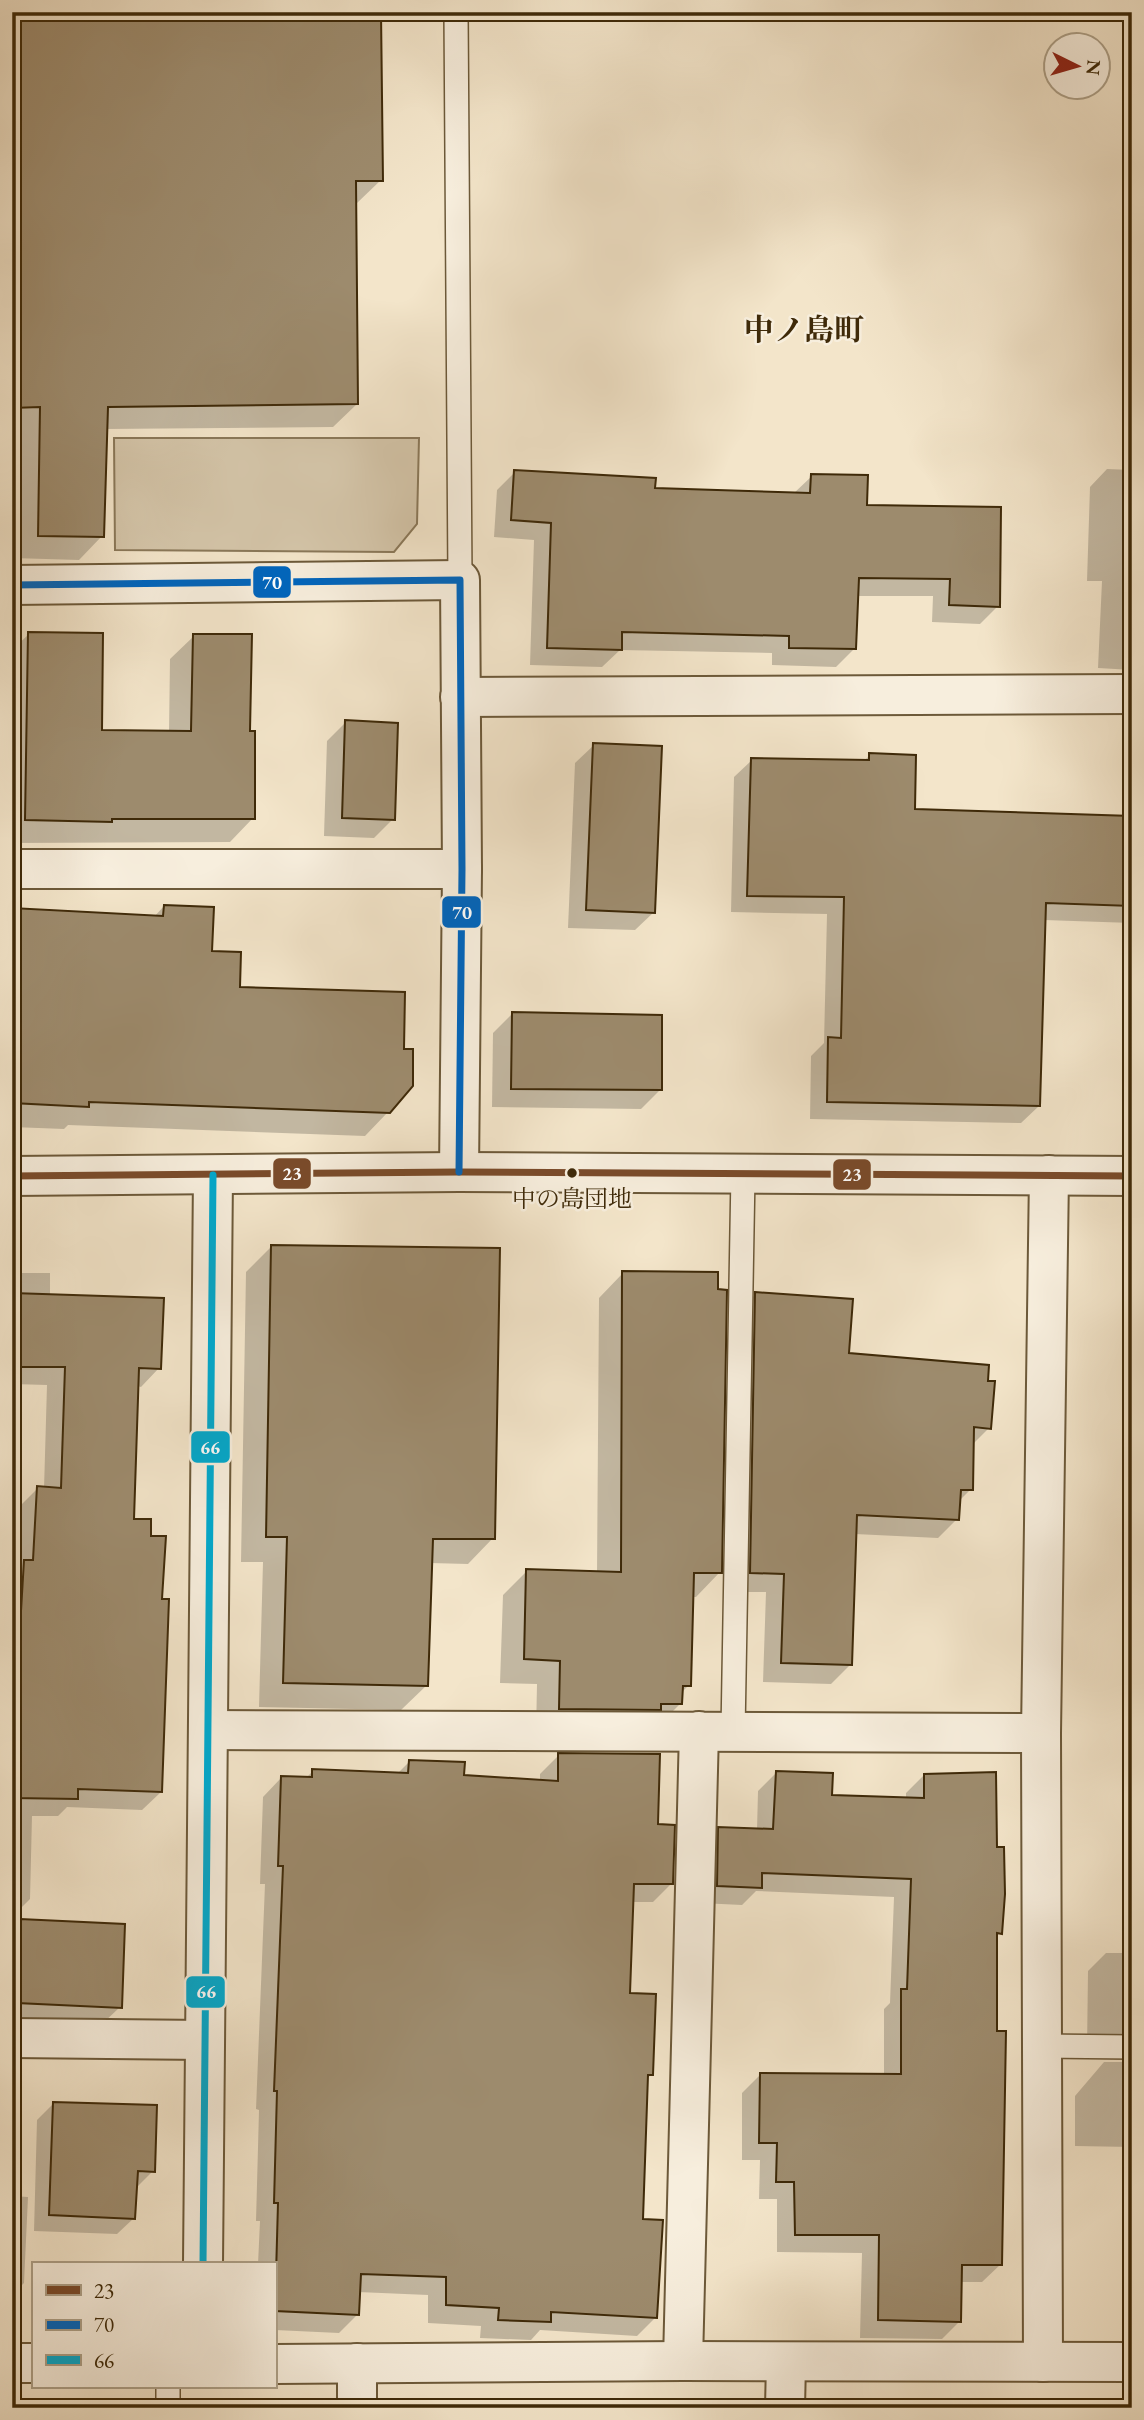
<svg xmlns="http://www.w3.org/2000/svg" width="1144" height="2420" font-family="'EB Garamond','Noto Serif JP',serif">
<rect width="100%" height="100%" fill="#f3e5ca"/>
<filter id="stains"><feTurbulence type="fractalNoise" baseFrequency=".00286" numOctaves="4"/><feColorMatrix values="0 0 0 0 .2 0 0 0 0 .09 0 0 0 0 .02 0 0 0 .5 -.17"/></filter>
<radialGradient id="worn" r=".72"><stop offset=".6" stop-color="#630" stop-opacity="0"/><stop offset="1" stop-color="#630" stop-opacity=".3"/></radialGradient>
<polygon fill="#d4c5a9" stroke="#8a7859" stroke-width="2" points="114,438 419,438 417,524 394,552 115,550"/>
<g fill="#0003">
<polygon points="12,12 381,180 357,203 355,203 357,404 333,427 105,429 102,536 79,560 12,558"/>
<polygon points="1107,469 1132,470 1132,670 1098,668 1102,581 1087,581 1090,487"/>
<polygon points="515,472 653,490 793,494 812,476 866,507 998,606 980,624 932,622 933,596 856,596 854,649 836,667 772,665 772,653 620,650 602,667 530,665 534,540 494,537 497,490"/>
<polygon points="29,634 100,732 169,733 170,659 194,636 249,733 253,818 230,842 12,843 12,650"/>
<polygon points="346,722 393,819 374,838 324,836 327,741"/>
<polygon points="594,745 654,912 635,930 568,928 575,763"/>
<polygon points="870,755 913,811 1132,818 1132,923 1044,920 1039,1106 1021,1123 810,1119 811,1056 824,1043 827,914 731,912 734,777 752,760 864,761"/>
<polygon points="164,906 210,953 238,988 388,1112 365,1136 68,1125 64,1129 12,1127 12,909 154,917"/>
<polygon points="512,1014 660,1090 641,1109 492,1107 493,1033"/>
<polygon points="271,1247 493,1538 468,1564 430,1563 427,1685 401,1710 259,1707 263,1562 241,1562 246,1272"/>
<polygon points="12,1273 50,1273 50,1296 159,1368 141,1387 137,1386 132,1520 149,1537 161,1600 161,1792 142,1810 67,1807 58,1816 32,1816 30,1899 12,1917 12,1574 16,1570 20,1506 38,1488 44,1489 47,1385 12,1384"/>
<polygon points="623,1273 720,1572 696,1597 691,1597 689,1685 681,1693 681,1703 656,1728 536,1733 537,1684 500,1683 503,1595 527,1571 597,1573 599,1298"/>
<polygon points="756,1294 847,1354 989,1428 972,1445 971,1489 958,1502 957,1519 938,1538 855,1534 850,1665 831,1684 763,1682 766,1592 732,1592 737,1313"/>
<polygon points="559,1755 657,1826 671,1884 653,1902 632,1902 629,1995 651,2075 646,2079 642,2221 655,2318 637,2336 540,2330 531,2340 480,2338 481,2326 428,2323 428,2295 358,2292 357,2315 339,2333 275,2330 275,2264 258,2264 260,2221 256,2221 259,2110 256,2109 265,1884 260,1884 263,1797 281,1778 305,1779 313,1771 397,1774 409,1762 462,1777 540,1781 540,1774"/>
<polygon points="776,1773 830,1797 906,1799 906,1793 924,1775 996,1849 1000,1933 995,1938 1001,2264 982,2282 960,2282 960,2321 942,2339 860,2338 862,2253 777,2252 777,2199 759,2199 760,2160 742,2160 742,2093 760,2075 884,2076 884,2009 890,2003 894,1897 756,1891 742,1905 700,1903 701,1847 719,1829 757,1830 758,1791"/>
<polygon points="21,1921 120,2007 101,2025 12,2021 12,1930"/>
<polygon points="1106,1953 1132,1953 1132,2147 1075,2146 1075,2096 1104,2062 1128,2062 1121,2052 1087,2050 1088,1971"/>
<polygon points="53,2104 153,2171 137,2187 134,2218 117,2234 34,2231 37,2120"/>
<polygon points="12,2196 28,2197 24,2283 12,2295"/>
</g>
<g fill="#9d8b6d" stroke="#3f2a09" stroke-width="2">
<polygon points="12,12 381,12 383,181 356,181 358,404 108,407 104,537 38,536 40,407 12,408"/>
<polygon points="514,470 656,478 655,488 810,493 811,474 868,475 867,505 1001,507 1000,607 949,605 950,579 859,578 856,649 789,648 789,636 622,632 622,650 547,648 551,523 511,520"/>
<polygon points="28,632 103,633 102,730 191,731 193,634 252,634 250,731 255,731 255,819 112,819 112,822 25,820"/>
<polygon points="345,720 398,723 395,820 342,818"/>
<polygon points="593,743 662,746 655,913 586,910"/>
<polygon points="869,753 916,755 915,809 1132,816 1132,906 1046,903 1040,1106 827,1102 828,1037 841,1038 844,897 747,896 751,758 869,760"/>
<polygon points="164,905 214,907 212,951 241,952 240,987 405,992 404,1049 413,1049 413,1086 390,1113 89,1102 89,1107 12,1103 12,908 163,916"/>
<polygon points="512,1012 662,1015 662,1090 511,1089"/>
<polygon points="271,1245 500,1248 495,1539 433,1539 428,1686 283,1683 287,1537 266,1537"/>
<polygon points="622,1271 718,1272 718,1289 727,1290 722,1573 694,1573 691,1686 683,1686 682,1704 661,1704 661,1710 559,1709 560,1661 524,1659 526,1569 621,1572"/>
<polygon points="755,1292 853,1299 849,1353 989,1365 988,1381 995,1381 991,1429 974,1427 973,1490 961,1490 959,1520 857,1515 852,1665 781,1663 784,1574 750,1573"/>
<polygon points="12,1293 164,1298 161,1369 139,1368 134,1519 151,1519 151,1536 166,1536 162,1599 169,1599 162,1792 78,1789 78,1799 12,1798 12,1611 21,1611 24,1560 33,1560 37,1486 61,1488 65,1367 12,1367"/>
<polygon points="558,1753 660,1754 658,1824 675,1825 673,1884 634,1884 630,1993 656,1994 653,2075 648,2075 643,2219 663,2220 657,2318 551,2312 551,2322 498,2320 499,2308 446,2305 446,2277 361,2274 359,2315 275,2311 278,2203 274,2203 277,2091 274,2091 283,1866 278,1866 281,1776 312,1777 312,1769 408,1773 409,1760 465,1762 464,1775 558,1781"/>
<polygon points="776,1771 833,1773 832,1795 924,1798 924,1774 996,1772 997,1847 1004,1847 1005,1894 1002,1934 997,1933 997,2031 1006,2031 1002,2265 962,2265 961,2322 878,2320 879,2235 795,2235 794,2182 776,2182 777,2143 759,2143 760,2073 901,2074 901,1989 907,1989 911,1879 762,1873 762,1888 717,1886 718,1827 773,1829"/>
<polygon points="20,1919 125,1924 122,2008 17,2003"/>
<polygon points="53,2102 157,2105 155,2172 138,2171 135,2219 49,2215"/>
</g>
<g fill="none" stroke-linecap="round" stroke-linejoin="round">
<g stroke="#6c5939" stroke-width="26">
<g id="lane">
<polyline points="456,12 460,580"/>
<polyline points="733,1731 743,1174"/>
<polyline points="1042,2046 1132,2047"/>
<polyline points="168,2408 168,2387"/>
</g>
</g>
<g stroke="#6c5939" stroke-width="42">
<g id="street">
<polyline points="12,585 460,580 462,869 459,1172"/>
<polyline points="460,697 1132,694"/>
<polyline points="12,869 462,869"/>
<polyline points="12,1176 459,1172 1132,1176"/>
<polyline points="208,1730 1041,1733"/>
<polyline points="12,2038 205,2040"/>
<polyline points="203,2264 213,1175"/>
<polyline points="683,2361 699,1731"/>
<polyline points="1043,2362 1041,1733 1049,1175"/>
<polyline points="12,2363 33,2363"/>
<polyline points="275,2364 683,2361 1132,2362"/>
<polyline points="357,2408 357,2363"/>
<polyline points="785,2408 786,2362"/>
</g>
</g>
<use href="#lane" stroke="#f7eedd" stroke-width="23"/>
<use href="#street" stroke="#f7eedd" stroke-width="38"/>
<g stroke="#f7eedd" stroke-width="12">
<polyline id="bus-1" points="12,1176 459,1172 1132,1176"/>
</g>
<g stroke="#f7eedd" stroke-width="12">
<polyline id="bus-2" points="12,585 460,580 462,869 459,1172"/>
</g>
<g stroke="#f7eedd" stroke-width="12">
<polyline id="bus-3" points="203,2264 213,1175"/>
</g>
<use href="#bus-1" stroke="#7a4b2a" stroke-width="7"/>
<use href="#bus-2" stroke="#0065bd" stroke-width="7"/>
<use href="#bus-3" stroke="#00a9ce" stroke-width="7"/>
</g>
<circle fill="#3f2a09" stroke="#f7eedd" stroke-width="2.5" cx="572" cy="1173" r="6"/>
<g text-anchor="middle" stroke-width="5" stroke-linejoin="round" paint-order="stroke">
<g font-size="24" fill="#3f2a09" stroke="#f7eedd">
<text x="572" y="1207">中の島団地</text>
</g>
<g font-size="30" font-weight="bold" fill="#3f2a09" stroke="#f7eedd">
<text x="804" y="340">中ノ島町</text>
</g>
</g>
<g stroke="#f7eedd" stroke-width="2.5">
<rect x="252" y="565" width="40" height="34" rx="7" fill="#0065bd"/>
<rect x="441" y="895" width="41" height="34" rx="7" fill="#0065bd"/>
<rect x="272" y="1157" width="40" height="33" rx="7" fill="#7a4b2a"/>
<rect x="832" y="1158" width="40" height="33" rx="7" fill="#7a4b2a"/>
<rect x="190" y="1430" width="41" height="34" rx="7" fill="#00a9ce"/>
<rect x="185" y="1975" width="41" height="34" rx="7" fill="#00a9ce"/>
</g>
<g font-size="19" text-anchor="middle" font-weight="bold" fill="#fff">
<text x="272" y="589">70</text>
<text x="462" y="919">70</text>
<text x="292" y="1180">23</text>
<text x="852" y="1181">23</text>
<text x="210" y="1454">66</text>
<text x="206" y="1998">66</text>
</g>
<rect width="1144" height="2420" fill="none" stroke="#f3e5ca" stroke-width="42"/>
<rect x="14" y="14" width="1116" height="2392" fill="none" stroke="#3f2a09" stroke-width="3.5"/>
<rect x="21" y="21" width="1102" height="2378" fill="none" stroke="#3f2a09" stroke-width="2"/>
<rect x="32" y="2262" width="245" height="126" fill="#f7eedd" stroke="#ada088" stroke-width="2"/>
<rect x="46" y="2285" width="35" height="10" fill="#7a4b2a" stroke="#ada088" stroke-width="2"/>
<text x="94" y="2298" font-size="21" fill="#3f2a09">23</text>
<rect x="46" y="2320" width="35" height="10" fill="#0065bd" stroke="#ada088" stroke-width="2"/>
<text x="94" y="2332" font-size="21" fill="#3f2a09">70</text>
<rect x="46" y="2355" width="35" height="10" fill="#00a9ce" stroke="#ada088" stroke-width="2"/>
<text x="94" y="2368" font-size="21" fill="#3f2a09">66</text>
<g transform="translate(1077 66) rotate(95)"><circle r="33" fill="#f7eedd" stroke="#ada088" stroke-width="2"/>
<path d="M0-5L12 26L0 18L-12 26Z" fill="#8f2418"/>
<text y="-10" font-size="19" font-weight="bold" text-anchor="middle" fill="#3f2a09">N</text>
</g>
<rect width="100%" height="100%" filter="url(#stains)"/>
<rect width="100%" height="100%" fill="url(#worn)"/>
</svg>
